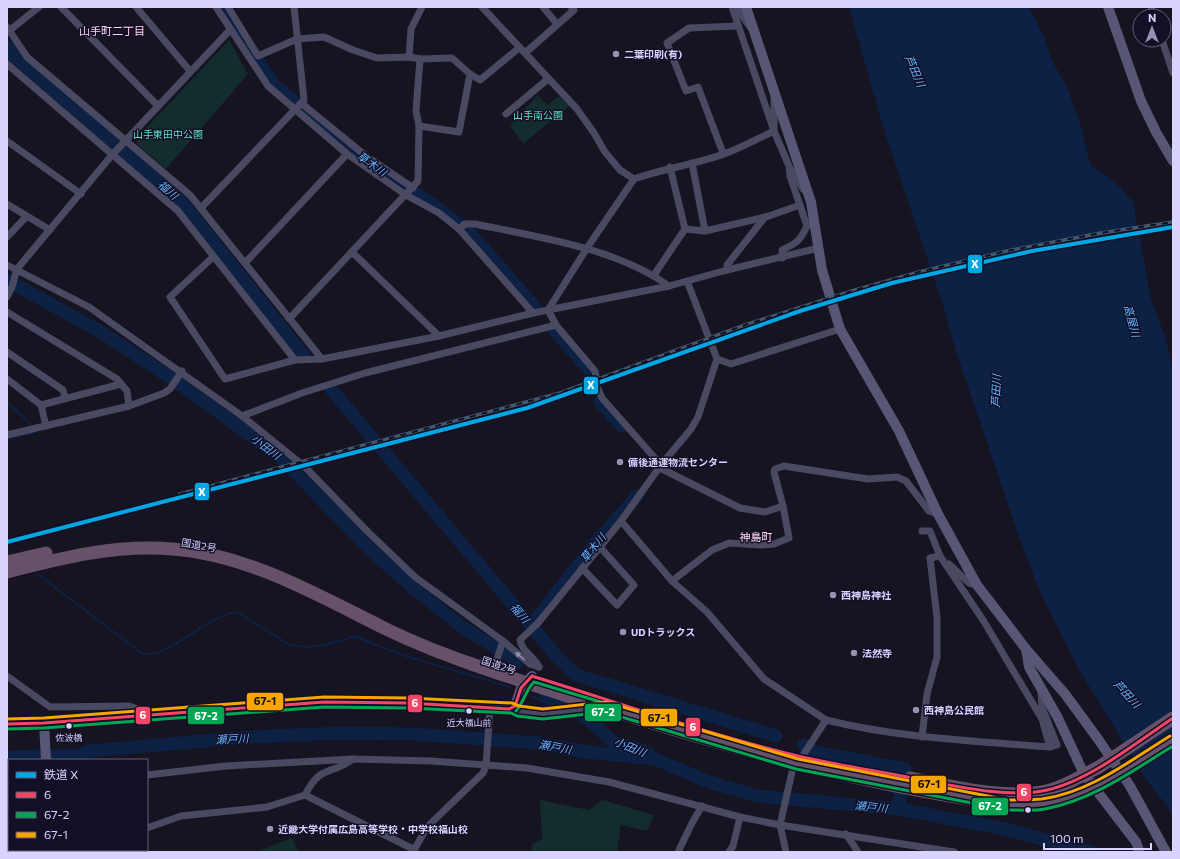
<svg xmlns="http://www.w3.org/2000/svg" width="1180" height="859" font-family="Commissioner,'Noto Sans JP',sans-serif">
<rect width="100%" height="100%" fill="#161421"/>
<g fill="#132c2d">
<polygon points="229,40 248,74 166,169 137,144 137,138"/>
<polygon points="538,95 547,105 559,96 569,106 523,144 510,125"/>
<polygon points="540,800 589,810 602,800 654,815 647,831 621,825 617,852 531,852 532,844 542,839"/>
<polygon points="292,838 298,852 256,852 257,852"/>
</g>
<polygon fill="#0d2144" points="849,7 1029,7 1045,39 1051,59 1067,87 1081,126 1091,166 1116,183 1133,202 1151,299 1166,339 1173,374 1173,814 1146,779 1078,668 1039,590 1016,528 957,354 942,302 885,133"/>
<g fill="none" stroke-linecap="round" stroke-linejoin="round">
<g stroke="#0d2144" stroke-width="2">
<polyline points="7,283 8,280"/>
<polyline points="7,402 32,425"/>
<polyline points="7,439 36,432"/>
<path d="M36 573 143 654C168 659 209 614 237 612L290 645C313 650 334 643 356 636 404 660 458 669 509 687"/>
<polyline points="531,696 563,710"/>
<polyline points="572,714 588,720"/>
</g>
<g stroke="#0d2144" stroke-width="13">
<polyline points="223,7 273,84 373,166 432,204 470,233 535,307"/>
<polyline points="7,47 14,56 182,202 304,356"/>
<polyline points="7,280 101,332 180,384 280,457 375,554 413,588 465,629 518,661"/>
<polyline points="554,330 593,374"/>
<polyline points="331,389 559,659 576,675 776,736"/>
<polyline points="600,402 622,426"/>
<polyline points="533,623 597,541 637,496"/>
<polyline points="546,694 593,723 614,743 645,751 649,754"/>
<polyline points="804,745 816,752 905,769 904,772"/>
<polyline points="7,757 80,755 89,751 250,737 341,733 412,734 538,743 587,752 655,759 709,782 758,796 899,809 1005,829 1092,852"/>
<polyline points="7,792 9,791"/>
<polyline points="899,809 900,795"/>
</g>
<polyline stroke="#333142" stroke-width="7" stroke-dasharray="7 3.5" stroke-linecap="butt" points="596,377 598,389"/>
<g stroke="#4a4962" stroke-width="7">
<polyline points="61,7 158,106"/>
<polyline points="136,7 190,71"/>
<polyline points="216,7 268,86 347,154 406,195 439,213 459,229 533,313"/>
<polyline points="228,7 258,56 297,39 324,37 353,50 377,58 409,57 420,59 452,58 470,74 480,80 519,48"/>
<path d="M482 7 577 109 594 133 605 152 620 170 634 179C665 168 699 164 729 152 745 146 759 138 774 131V97"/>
<polyline points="543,7 557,24"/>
<path d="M732 7 774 131 789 166 790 176 807 226C800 241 797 243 782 250V258"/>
<polyline points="736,7 750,27"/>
<polyline points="1151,7 1154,16"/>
<polyline points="7,27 27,57 190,195 322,359"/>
<polyline points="10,30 39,7"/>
<polyline points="1162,40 1173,73"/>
<polyline points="525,53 574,10 571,7"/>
<polyline points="409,57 411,29 422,7"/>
<polyline points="7,64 178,211 295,360"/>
<polyline points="301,103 366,156 413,188"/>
<polyline points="506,114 548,79"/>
<polyline points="419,126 459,132 470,74"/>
<polyline points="7,141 81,194"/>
<polyline points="723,153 698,87 686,91 667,43 689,28 738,26"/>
<polyline points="692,163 705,231"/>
<polyline points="790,168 804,190"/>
<polyline points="7,204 50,230"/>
<polyline points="201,208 304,100 294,7"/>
<path d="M459 229 465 224H475C538 237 616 248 669 286"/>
<polyline points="685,229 705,231 766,217 800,205"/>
<polyline points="7,237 26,217"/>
<polyline points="352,252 439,336"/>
<polyline points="213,257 170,297 225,379 295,360 322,359 439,336 533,313 669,286 727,270 819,248"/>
<polyline points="245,263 347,154"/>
<polyline points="7,265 89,307 242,416 304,466 368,532 415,577 503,641 493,671"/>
<polyline points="727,270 727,265 765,217"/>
<polyline points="654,275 685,229 670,167"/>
<polyline points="687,281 717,359 731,364 840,329"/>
<polyline points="7,297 12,287 17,269 112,155 230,30"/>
<polyline points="7,312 117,379 127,391 129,406"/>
<polyline points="289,319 418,181 419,126 416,111 420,59"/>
<polyline points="556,325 595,371 596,377"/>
<polyline points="7,352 63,390 65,398"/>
<polyline points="7,379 41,405 46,426"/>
<polyline points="41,405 121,384"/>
<polyline points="242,416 302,393 365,373 556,325 548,310 587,248 634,179"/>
<polyline points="7,435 129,406 164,393 170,389 182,371"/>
<polyline points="661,465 691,429 698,417 717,359"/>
<polyline points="660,468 740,508 765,512 783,506 774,472 775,469 784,466 868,479 897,477 906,481 929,511 938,514"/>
<polyline points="621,521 672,581 707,612 764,679 826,720"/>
<polyline points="949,564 969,583 977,585"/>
<polyline points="582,568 617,605 634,585 599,546"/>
<polyline points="672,581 712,550 729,543 761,545 774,544 789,538 783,506"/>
<polyline points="503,641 530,664 539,667"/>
<path d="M539 667C535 657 521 651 520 640L538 623 621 521 661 465 602 398 598 389"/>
<polyline points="7,676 50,707 129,706 151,713"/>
<polyline points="1041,691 1042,707 1057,745 1050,747"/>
<path d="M512 708C537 719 568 711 595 708"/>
<polyline points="922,737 927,694 937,657 937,618 930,558 940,556"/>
<polyline points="147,775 226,766 353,759 431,761 527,768 609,782 740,817 780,825 954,852"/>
<polyline points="305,795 413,849"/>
<path d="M147 828 181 816 267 807 305 795C321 764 330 776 353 759"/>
<polyline points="846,834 858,852"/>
<polyline points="413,852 427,827 483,773 486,766 490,708"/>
<polyline points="678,852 692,823 702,806"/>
<polyline points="729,852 733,846 740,817"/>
<path d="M786 852 780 825 792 772 826 720C899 738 975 741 1050 747L1042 719 983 620 940 556 930 531H922"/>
</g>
<g stroke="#575674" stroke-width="10">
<polyline points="746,7 811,202 822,270 840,329 899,431 938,514 977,585 1026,649 1065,694 1098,739 1130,786 1166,852"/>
<polyline points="1108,7 1141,101 1156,132 1173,161"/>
<polyline points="1026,649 1029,667 1058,718 1084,774 1136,842 1139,850 1138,852"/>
<polyline points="44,723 46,760"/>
<polyline points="7,724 44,723 324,702 409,703 509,709 515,706 521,688 532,676"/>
<polyline points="7,807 9,806"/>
</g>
<g stroke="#67516a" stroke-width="13">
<polyline points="7,562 46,553"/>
<path d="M7 572C61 558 116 544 173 549 250 555 319 596 388 630 417 644 448 656 480 667 650 725 829 781 1008 805 1045 806 1075 797 1108 780"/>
<path d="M910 778C951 786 1005 800 1046 791 1065 787 1082 775 1099 767"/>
</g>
<g stroke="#43596b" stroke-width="3.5">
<polyline id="rail" points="180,494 560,393 745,325 855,290 919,272 1007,251 1101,233 1173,222"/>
</g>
<use href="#rail" stroke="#130f26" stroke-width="2" stroke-dasharray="6" stroke-linecap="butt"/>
<g stroke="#67516a" stroke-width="13">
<polyline points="1099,767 1173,718"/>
<polyline points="1108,780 1173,740"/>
</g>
<g stroke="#130f26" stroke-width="6">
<g id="bus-1">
<path d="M532 676C622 704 711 735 802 757 838 765 876 771 912 778 950 785 1009 799 1047 790 1089 781 1137 742 1173 718"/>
<polyline points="7,724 44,723 324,702 409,703 509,709 515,706 521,688 532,676"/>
</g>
</g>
<g stroke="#130f26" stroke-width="6">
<g id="bus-2">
<path d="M516 711C524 702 525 691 534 682L614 706"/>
<path d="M7 729 44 728 324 707 409 708 511 713 517 716 543 719 605 712 796 769 1008 810C1020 810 1033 811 1045 809 1093 800 1132 771 1173 746"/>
</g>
</g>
<g stroke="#130f26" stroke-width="6">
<path id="bus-3" d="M7 719 44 718 324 697 409 698 512 703 519 706 543 709 606 702 798 759 1008 800C1019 800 1031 800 1042 799 1089 793 1131 760 1170 736"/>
</g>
<use href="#bus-1" stroke="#f34667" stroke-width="3"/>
<use href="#bus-2" stroke="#00a651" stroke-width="3"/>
<use href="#bus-3" stroke="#f7a600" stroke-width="3"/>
<g stroke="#130f26" stroke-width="7">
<polyline id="rail-1" points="7,542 527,408 800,311 892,283 1032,251 1173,227"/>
</g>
<use href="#rail-1" stroke="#00a7e3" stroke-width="4"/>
</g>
<defs><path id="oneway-solid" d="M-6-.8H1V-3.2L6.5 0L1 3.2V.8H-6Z"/></defs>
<use fill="#928eb0" href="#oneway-solid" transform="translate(520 656) rotate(-139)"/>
<g fill="#9591b1" stroke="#130f26" stroke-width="1.5">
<circle cx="616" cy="54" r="4"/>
<circle cx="620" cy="462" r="4"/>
<circle cx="833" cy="595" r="4"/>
<circle cx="623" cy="632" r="4"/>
<circle cx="854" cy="653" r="4"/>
<circle cx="916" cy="710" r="4"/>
<circle cx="270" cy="829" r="4"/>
</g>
<g fill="#d9d4ff" stroke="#130f26" stroke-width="1.5">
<circle cx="469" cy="711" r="3.5"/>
<circle cx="69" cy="726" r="3.5"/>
<circle cx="1028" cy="810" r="3.5"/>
</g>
<g text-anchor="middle" stroke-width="3" stroke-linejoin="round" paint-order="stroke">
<g font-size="9" fill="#d9d4ff" stroke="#130f26">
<text x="469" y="726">近大福山前</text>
<text x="69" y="741">佐波橋</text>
</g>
<g font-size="10" font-weight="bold" fill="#d9d4ff" stroke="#130f26" text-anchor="start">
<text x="624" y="58">二葉印刷(有)</text>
<text x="628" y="466">備後通運物流センター</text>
<text x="841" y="599">西神島神社</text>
<text x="631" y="636">UDトラックス</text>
<text x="862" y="657">法然寺</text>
<text x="924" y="714">西神島公民館</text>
<text x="278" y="833">近畿大学付属広島高等学校・中学校福山校</text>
</g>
<g font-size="10" fill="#5fe0c0" stroke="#130f26">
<text x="538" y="119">山手南公園</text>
<text x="168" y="138">山手東田中公園</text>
</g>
<g font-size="10" fill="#d9d4ff" stroke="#130f26">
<text transform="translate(199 545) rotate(10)" y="4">国道2号</text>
<text transform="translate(499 665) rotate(18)" y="4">国道2号</text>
</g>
<g font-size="11" fill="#ffd6f0" stroke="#130f26">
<text x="112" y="35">山手町二丁目</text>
<text x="756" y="541">神島町</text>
</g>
<g font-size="11" font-style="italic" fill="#62b6ff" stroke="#130f26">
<text transform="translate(915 71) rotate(67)" y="4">芦田川</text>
<text transform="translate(372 164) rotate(36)" y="4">草木川</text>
<text transform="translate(168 190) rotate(41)" y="4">福川</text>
<text transform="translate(1132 321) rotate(75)" y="4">高屋川</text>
<text transform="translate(996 391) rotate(-87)" y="4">芦田川</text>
<text transform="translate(266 447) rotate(37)" y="4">小田川</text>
<text transform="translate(593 548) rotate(-51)" y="4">草木川</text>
<text transform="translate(520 613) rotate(50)" y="4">福川</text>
<text transform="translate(1127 694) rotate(48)" y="4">芦田川</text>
<text transform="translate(232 739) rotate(-3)" y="4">瀬戸川</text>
<text transform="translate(555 747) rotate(10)" y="4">瀬戸川</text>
<text transform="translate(630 747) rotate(22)" y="4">小田川</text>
<text transform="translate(871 807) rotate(6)" y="4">瀬戸川</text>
</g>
</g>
<g stroke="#130f26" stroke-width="1.5">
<rect x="967" y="254" width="16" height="20" rx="4" fill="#00a7e3"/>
<rect x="583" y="376" width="16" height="19" rx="4" fill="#00a7e3"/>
<rect x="194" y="482" width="16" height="19" rx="4" fill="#00a7e3"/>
<rect x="246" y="692" width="38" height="19" rx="4" fill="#f7a600"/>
<rect x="407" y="694" width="16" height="19" rx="4" fill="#f34667"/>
<rect x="584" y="703" width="38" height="19" rx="4" fill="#00a651"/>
<rect x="135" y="706" width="16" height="19" rx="4" fill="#f34667"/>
<rect x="187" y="706" width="38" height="19" rx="4" fill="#00a651"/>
<rect x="640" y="708" width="38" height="19" rx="4" fill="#f7a600"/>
<rect x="685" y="717" width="16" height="20" rx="4" fill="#f34667"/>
<rect x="910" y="775" width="37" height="19" rx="4" fill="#f7a600"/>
<rect x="1016" y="783" width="16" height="19" rx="4" fill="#f34667"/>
<rect x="971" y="797" width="38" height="19" rx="4" fill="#00a651"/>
</g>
<g font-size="11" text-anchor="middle" font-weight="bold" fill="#fff">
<text x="975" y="268">X</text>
<text x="591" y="389">X</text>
<text x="202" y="496">X</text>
<text x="415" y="707">6</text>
<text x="603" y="716">67-2</text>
<text x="143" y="719">6</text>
<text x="206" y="720">67-2</text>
<text x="693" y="731">6</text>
<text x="1024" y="796">6</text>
<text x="990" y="810">67-2</text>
</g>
<g font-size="11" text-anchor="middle" font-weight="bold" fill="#111">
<text x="265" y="705">67-1</text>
<text x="659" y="722">67-1</text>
<text x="929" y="788">67-1</text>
</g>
<rect width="1180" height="859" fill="none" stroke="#d9d4ff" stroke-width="16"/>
<rect x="8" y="759" width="140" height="92" fill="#130f26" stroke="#625e7d"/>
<rect x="16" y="772" width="20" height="6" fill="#00a7e3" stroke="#625e7d"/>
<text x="44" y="779" font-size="12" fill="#d9d4ff">鉄道 X</text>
<rect x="16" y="792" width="20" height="6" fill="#f34667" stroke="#625e7d"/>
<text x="44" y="799" font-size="12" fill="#d9d4ff">6</text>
<rect x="16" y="812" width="20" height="6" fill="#00a651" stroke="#625e7d"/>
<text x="44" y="819" font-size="12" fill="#d9d4ff">67-2</text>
<rect x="16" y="832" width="20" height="6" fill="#f7a600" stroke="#625e7d"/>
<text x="44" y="839" font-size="12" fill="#d9d4ff">67-1</text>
<g transform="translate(1152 28)"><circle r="19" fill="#130f26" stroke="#625e7d"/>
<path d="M0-3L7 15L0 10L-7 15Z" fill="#9591b1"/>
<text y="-6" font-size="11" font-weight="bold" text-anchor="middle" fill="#d9d4ff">N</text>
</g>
<path d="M1044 843v6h107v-6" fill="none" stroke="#d9d4ff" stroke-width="2"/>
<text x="1050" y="843" font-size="12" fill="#d9d4ff" stroke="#130f26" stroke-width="3" paint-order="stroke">100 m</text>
</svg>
